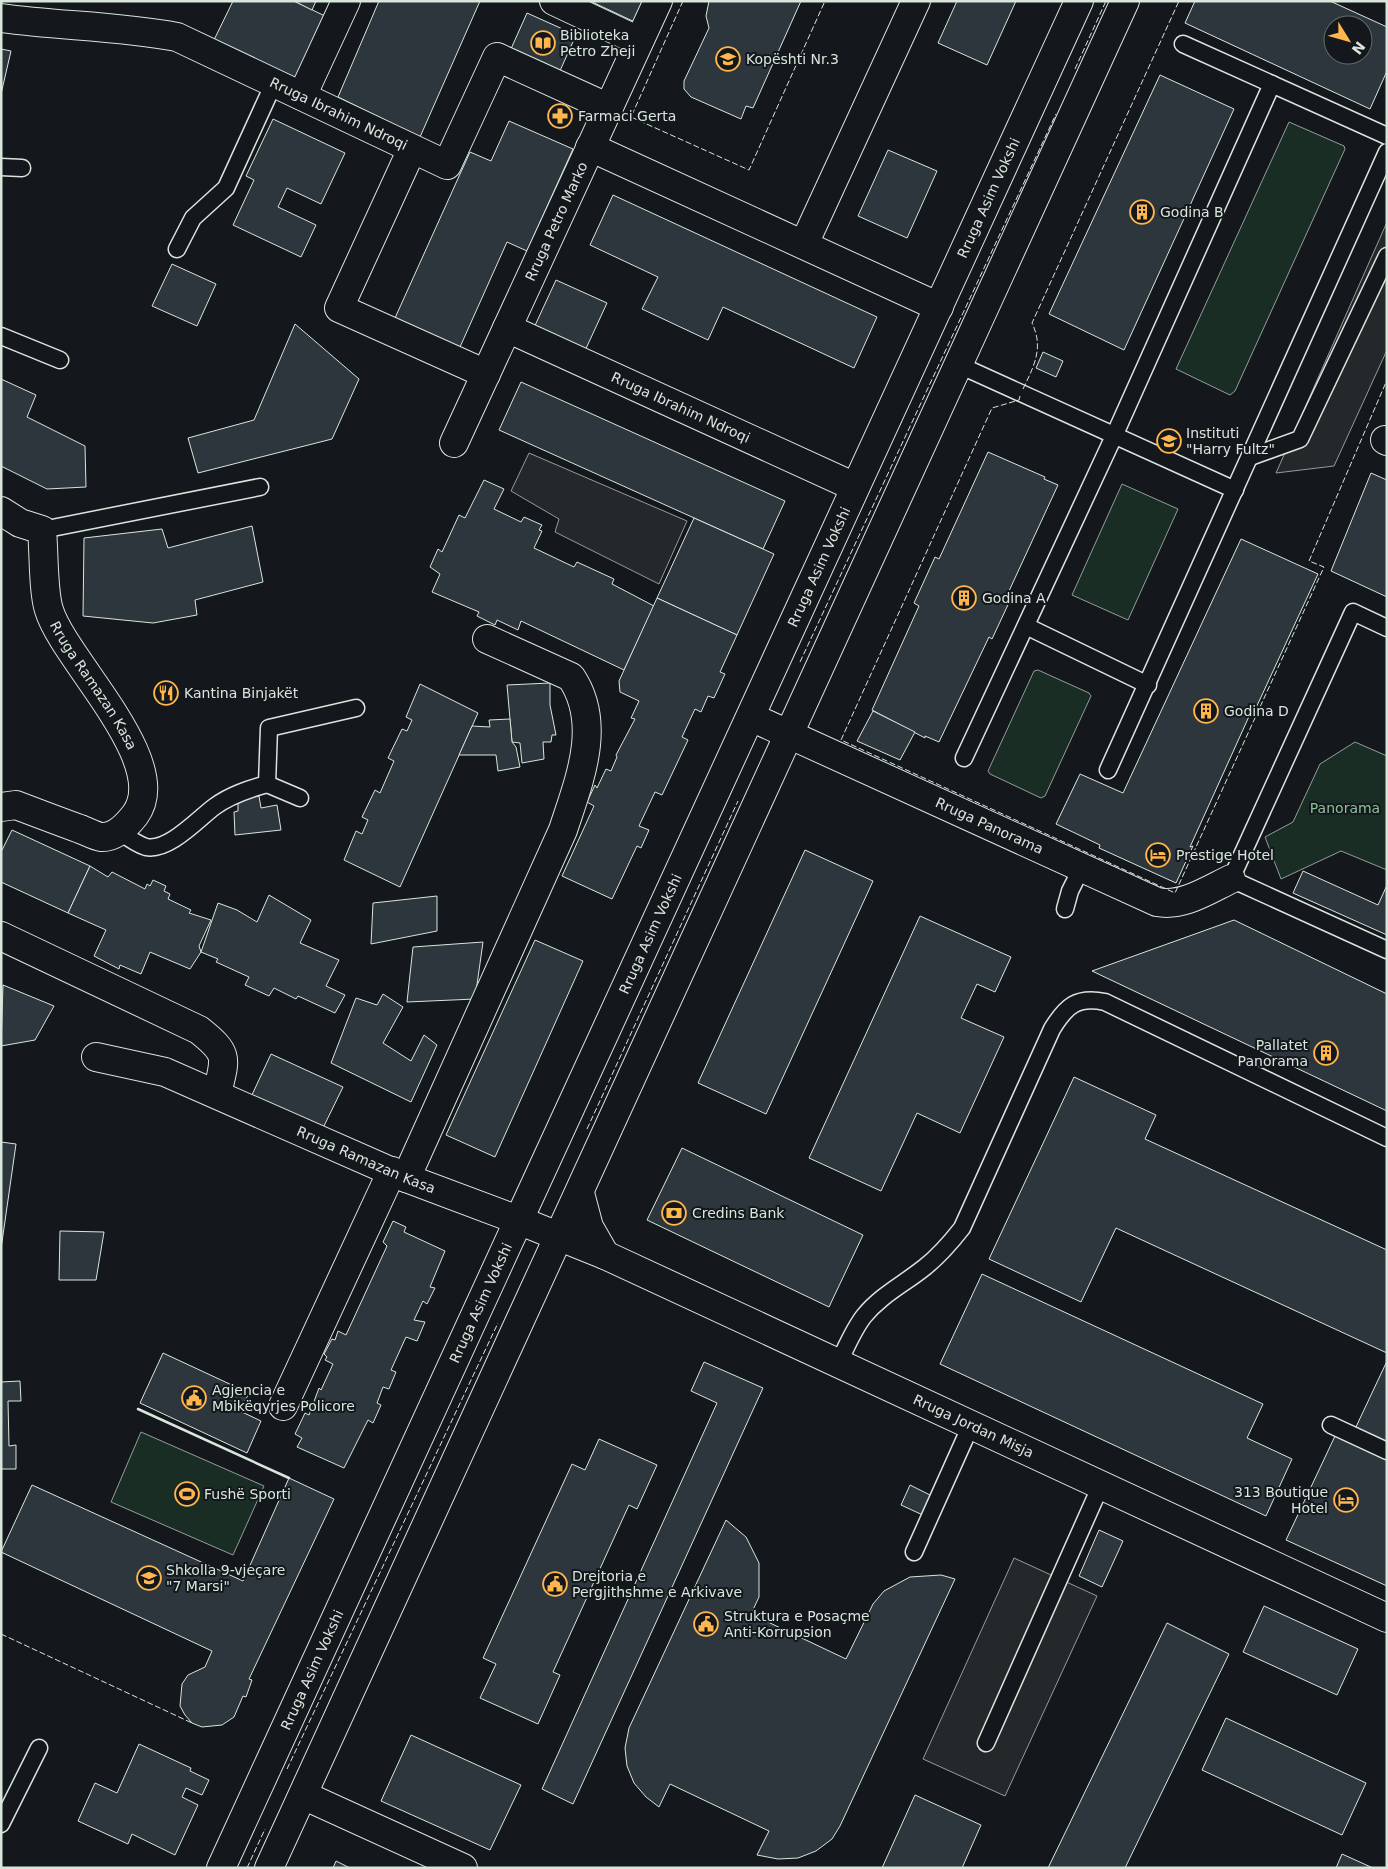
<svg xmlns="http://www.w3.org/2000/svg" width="1388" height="1869" font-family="'DejaVu Sans',sans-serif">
<rect width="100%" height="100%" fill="#14181c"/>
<g fill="#1a2d24" stroke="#939e99">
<polygon points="1289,122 1344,146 1345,149 1235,391 1230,395 1176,369"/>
<polygon points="1122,484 1178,509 1128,620 1072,595"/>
<polygon points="1038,670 1089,693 1091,696 1045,796 1041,798 990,774 988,771 1034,671"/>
<polygon points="1355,742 1387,756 1387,870 1341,851 1281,879 1265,837 1293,822 1320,764"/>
<polygon points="141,1432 264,1486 233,1555 111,1502"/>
</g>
<g fill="#24282b" stroke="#939e99">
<polygon points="1387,222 1387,350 1334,466 1276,473"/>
<polygon points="529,453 687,521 659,584 555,532 559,519 511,491"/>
<polygon points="1014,1558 1097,1596 1005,1796 923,1759"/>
</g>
<g fill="#2c363c" stroke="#d8e6dc" fill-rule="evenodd">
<polygon points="233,1 294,1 327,17 296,81 213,42"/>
<polygon points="294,1 316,1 312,10"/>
<polygon points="379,1 480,1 420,137 338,97"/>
<polygon points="590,1 648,1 637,23"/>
<polygon points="709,1 801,1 753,108 746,106 741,119 691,97 684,89 684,81 709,28 706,16"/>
<polygon points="957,1 1016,1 987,65 938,43"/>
<path d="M1195 1H1330L1387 27V71L1370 109 1185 23ZM1333 25H1363V55H1333Z"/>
<polygon points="527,13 576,35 559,73 510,51"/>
<polygon points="1,49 11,51 1,94"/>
<polygon points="1160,75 1234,109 1124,350 1049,314"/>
<polygon points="273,119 345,153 321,204 287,188 278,207 316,225 301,257 233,225 254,180 246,176"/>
<polygon points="509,121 573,149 527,251 507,242 460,347 395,318 470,152 491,161"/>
<polygon points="888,150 937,171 907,238 858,216"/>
<polygon points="613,195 877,317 854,368 723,307 708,340 642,309 658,277 590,245"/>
<polygon points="172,264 216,284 197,326 152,306"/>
<polygon points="556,280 607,303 583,355 532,332"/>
<polygon points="295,324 359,379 332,439 198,473 188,438 254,420"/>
<polygon points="1043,352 1063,361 1056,377 1036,368"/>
<polygon points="1,379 36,395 27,417 85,446 86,487 47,489 1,466"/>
<polygon points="521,382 785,501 763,549 499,430"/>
<polygon points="988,452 1045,477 1044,479 1058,485 1009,591 1013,594 992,639 989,637 939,742 925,736 925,738 872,710 919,606 914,603 935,557 939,559"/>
<polygon points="1371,473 1387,480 1387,597 1331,571"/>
<polygon points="484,480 504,489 494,509 521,522 524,517 542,525 539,530 542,531 534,548 574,567 577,562 614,579 612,584 654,606 624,670 521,621 518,630 497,620 495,625 477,616 479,612 432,592 440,574 430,567 438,549 442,552 459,515 465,518"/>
<polygon points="694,518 774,554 737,635 657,598"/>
<polygon points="252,526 263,582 195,600 197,615 153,623 83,616 84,538 162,529 168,548"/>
<polygon points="1241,539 1318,574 1255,710 1253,709 1251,712 1190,847 1193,846 1176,883 1099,848 1100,845 1056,824 1080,774 1123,793"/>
<polygon points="657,598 737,635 720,672 725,674 714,698 708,696 701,712 695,709 682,737 688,740 662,795 655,792 639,826 649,830 641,848 637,846 612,899 562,876 594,806 587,802 595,785 597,788 606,769 611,771 617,757 616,755 635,719 631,718 639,701 620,692 619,681"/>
<polygon points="550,683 550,705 556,735 552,735 551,742 543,742 544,759 522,763 520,743 512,742 507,685"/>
<polygon points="420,684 478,713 400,887 344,860 356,831 362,834 368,820 362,817 375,790 380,793 394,761 388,758 402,729 407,731 412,720 406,717"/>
<polygon points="873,711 915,732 900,760 857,741"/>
<polygon points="510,719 512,742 516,747 520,767 498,771 496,755 459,755 472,726 490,727 489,720"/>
<polygon points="259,796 261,808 277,805 281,830 235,835 234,812 238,811 238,802 244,798"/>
<polygon points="12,830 90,866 68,913 1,882 1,852"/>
<polygon points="805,850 873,881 766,1114 698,1083"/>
<polygon points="90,866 108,877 112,872 145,889 147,884 150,886 153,880 166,886 164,891 170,894 168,899 191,910 189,913 211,920 199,946 201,952 190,969 150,952 141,974 120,965 119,969 94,956 106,930 68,913"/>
<polygon points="1303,871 1378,905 1387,885 1387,935 1293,893"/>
<polygon points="269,895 311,920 300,943 339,960 326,986 345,995 335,1013 298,996 296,999 274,988 269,996 245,985 249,977 216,962 218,959 201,952 218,903 237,910 257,922"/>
<polygon points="437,896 437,931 371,944 373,903"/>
<polygon points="920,916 1011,957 995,992 977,984 961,1018 1004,1037 960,1133 917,1113 881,1191 809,1158"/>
<polygon points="1234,920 1387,994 1387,1111 1092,971"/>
<polygon points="535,940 583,961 495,1157 446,1135"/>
<polygon points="483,942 475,999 407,1002 413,947"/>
<polygon points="3,985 54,1006 35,1040 1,1046"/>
<polygon points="383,994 403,1007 383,1043 411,1061 424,1035 437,1045 411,1102 331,1063 356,998 377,1005"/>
<polygon points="271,1054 343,1087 322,1130 251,1097"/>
<polygon points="1074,1077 1156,1115 1145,1139 1387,1250 1387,1353 1116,1228 1081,1302 989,1259"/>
<polygon points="1,1142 16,1144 1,1249"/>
<polygon points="682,1148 863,1235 829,1307 647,1220"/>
<polygon points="393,1221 406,1227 404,1232 445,1251 430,1287 435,1288 427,1304 423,1301 414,1320 425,1322 417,1341 406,1337 391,1370 396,1372 389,1389 383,1387 377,1403 381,1405 373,1423 368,1420 344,1468 297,1447 302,1438 295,1434 305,1413 309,1415 319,1388 321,1390 333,1364 325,1360 327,1357 324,1354 332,1339 335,1340 338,1331 346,1335 387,1246 383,1242"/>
<polygon points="60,1231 104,1232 96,1280 59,1280"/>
<polygon points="982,1274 1263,1404 1247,1438 1292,1459 1266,1516 940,1364"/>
<polygon points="163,1353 249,1393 240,1411 261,1421 247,1453 140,1403"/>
<polygon points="1387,1361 1387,1444 1355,1429"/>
<polygon points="704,1362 763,1388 573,1804 542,1789 717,1403 691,1391"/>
<polygon points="20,1381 21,1401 8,1401 9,1446 16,1445 16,1469 1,1469 1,1382"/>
<polygon points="1335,1436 1387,1460 1387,1586 1286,1540"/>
<polygon points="599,1439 657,1465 637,1509 629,1505 553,1672 560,1675 538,1724 480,1698 496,1664 483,1658 572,1464 585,1470"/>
<polygon points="289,1478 334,1499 249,1679 252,1680 246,1697 243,1696 234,1717 222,1725 202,1727 192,1723 185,1715 180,1706 182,1684 188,1675 205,1667 212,1651 1,1552 32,1485 243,1581"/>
<polygon points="910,1485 934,1497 925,1516 901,1505"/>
<polygon points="726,1520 746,1537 759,1563 759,1597 751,1614 846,1659 873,1604 884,1591 910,1577 941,1575 955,1579 840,1826 832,1839 816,1851 798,1858 778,1859 757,1855 769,1831 670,1784 659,1807 646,1797 634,1783 627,1766 625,1748 629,1728"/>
<polygon points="1099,1530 1123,1541 1102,1587 1079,1576"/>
<polygon points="1264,1606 1358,1649 1337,1695 1243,1652"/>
<polygon points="1167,1623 1229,1654 1125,1868 1048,1868"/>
<polygon points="1226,1718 1366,1783 1342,1835 1202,1770"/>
<polygon points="411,1735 521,1785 490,1850 381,1801"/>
<polygon points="139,1744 191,1768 190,1771 209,1780 202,1795 186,1788 182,1797 198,1805 175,1855 132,1834 128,1844 78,1821 95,1783 117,1793"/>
<polygon points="915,1795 981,1825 962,1868 882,1868"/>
<polygon points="1342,1854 1373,1868 1336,1868"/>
<polygon points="336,1861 350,1868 333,1868"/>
</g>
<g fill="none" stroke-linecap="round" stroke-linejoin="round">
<g stroke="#d8e6dc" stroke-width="19">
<g id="lane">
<polyline points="1183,44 1387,136"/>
<polyline points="1,167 22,168"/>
<polyline points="177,249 193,218 226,188 274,83"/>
<polyline points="1,336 60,360"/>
<polyline points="959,365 1235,490"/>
<polyline points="1250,457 1300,439 1387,256"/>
<polyline points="42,530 260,487"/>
<polyline points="1026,626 1148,685"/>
<polyline points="1387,628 1353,612 1231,879 1387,950"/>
<polyline points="964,758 1115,434 1272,84"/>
<polyline points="1108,770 1387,152"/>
<polyline points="267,784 300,798"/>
<path d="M119 831C127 837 136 844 146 847 168 852 198 819 214 807 230 795 249 789 267 784L269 728 356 708"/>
<polyline points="1065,909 1070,891 1082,867"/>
<path d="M838 1364C846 1348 853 1330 864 1316 881 1295 904 1284 925 1267 939 1256 951 1242 962 1228L1052 1029C1066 1006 1077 996 1105 1002L1387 1138"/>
<polyline points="1331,1425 1387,1451"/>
<polyline points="914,1552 971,1425"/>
<polyline points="986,1743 1101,1485"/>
<polyline points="1,1824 39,1748"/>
</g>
</g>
<g stroke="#d8e6dc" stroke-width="30">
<g id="street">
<polyline points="554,1 639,41"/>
<path id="s1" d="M1 18C60 26 118 26 177 37L447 165 497 57 609 108"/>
<polyline points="302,96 346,1"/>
<polyline points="590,147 939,307"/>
<polyline points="412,149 339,308 486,374"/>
<polyline points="804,244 916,1"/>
<path id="s2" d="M507 328 855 487"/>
<polyline points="1385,440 1387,441"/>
<path id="s3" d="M454 443 658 1"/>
<path id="s4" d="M1 511 20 523 42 530C44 551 43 592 49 610 64 660 174 763 135 815 128 824 115 838 101 837 95 836 86 831 80 829 58 821 37 813 16 805L1 807"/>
<path id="s5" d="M751 717 1157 902C1183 907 1208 890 1231 879"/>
<path d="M1 936 199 1030C229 1054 226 1057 217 1093"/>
<path id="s6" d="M96 1057 165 1072 406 1178 518 1220"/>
<path d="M406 1178 563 830C579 781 603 724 571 677L487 639"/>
<polyline points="283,1406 392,1171"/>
<polyline points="303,1795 463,1868"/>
</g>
</g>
<g stroke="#d8e6dc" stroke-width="30">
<g id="secondary">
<path id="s7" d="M518 1220 605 1255 1387 1618"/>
</g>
</g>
<g stroke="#d8e6dc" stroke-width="30">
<g id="primary">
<polyline points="580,1193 589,1227 605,1255"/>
<path id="s8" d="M221 1868 1079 1"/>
<polyline points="269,1868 1125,1"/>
</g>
</g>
<use href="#lane" stroke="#14181c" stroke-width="16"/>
<use href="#street" stroke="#14181c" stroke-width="28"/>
<use href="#secondary" stroke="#14181c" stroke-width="28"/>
<use href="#primary" stroke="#14181c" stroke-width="28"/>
<g stroke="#d8e6dc" stroke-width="1" stroke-dasharray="6 2.5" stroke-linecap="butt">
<polyline points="683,1 631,117 749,170 825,1"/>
<polyline points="1075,69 1106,1"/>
<path d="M1023 389C1034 366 1044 348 1032 323L1179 1"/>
<polyline points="1020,396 1019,400 992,408 841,740 1175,893 1324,567 1309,561 1387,380"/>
<polyline points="800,662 1056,114"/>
<polyline points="587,1129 738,801"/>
<polyline points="1,1634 192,1723"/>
<polyline points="287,1769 498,1323"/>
<polyline points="247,1868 265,1829"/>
</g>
<polyline stroke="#d8e6dc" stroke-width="2.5" points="138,1409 289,1478"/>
</g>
<defs>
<g id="library-ring" transform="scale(1.25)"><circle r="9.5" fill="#14181c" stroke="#ffb74d" stroke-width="1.5"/><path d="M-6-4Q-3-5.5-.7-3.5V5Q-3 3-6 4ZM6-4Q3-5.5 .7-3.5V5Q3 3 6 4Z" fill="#ffb74d"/></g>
<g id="school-ring" transform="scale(1.25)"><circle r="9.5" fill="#14181c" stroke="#ffb74d" stroke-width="1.5"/><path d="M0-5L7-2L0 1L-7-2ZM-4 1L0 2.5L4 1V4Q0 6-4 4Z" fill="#ffb74d"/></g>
<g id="pharmacy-ring" transform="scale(1.25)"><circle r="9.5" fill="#14181c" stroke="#ffb74d" stroke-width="1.5"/><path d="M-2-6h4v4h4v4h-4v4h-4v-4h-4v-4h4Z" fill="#ffb74d"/></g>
<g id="building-ring" transform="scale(1.25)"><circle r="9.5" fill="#14181c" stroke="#ffb74d" stroke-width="1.5"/><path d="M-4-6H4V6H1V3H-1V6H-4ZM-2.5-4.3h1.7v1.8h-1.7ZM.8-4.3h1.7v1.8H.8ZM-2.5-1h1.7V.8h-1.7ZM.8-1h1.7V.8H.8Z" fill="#ffb74d"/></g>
<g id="university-ring" transform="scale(1.25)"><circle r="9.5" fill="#14181c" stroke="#ffb74d" stroke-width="1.5"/><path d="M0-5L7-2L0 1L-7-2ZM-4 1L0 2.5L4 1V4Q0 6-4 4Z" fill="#ffb74d"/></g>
<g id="restaurant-ring" transform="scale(1.25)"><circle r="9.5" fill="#14181c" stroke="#ffb74d" stroke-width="1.5"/><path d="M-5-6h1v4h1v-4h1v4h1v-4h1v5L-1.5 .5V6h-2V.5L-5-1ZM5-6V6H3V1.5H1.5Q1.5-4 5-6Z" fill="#ffb74d"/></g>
<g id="hotel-ring" transform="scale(1.25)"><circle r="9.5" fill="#14181c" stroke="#ffb74d" stroke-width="1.5"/><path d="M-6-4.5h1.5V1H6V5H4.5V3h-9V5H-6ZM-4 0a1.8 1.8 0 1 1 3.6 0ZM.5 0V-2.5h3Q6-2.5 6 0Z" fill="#ffb74d"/></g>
<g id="bank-ring" transform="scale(1.25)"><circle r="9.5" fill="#14181c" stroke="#ffb74d" stroke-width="1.5"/><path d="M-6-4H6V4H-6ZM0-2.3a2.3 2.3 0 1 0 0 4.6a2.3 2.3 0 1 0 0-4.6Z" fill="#ffb74d"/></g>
<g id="civic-ring" transform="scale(1.25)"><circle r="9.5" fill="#14181c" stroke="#ffb74d" stroke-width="1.5"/><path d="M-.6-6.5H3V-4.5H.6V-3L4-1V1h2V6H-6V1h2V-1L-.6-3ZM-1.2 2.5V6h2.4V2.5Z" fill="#ffb74d"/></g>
<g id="stadium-ring" transform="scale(1.25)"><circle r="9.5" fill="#14181c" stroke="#ffb74d" stroke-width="1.5"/><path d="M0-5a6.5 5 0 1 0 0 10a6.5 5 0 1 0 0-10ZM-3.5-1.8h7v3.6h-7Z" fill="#ffb74d"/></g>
</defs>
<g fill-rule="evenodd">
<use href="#library-ring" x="543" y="43"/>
<use href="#school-ring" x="728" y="59"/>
<use href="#pharmacy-ring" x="560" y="116"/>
<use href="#building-ring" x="1142" y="212"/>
<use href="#university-ring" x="1169" y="441"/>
<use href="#building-ring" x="964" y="598"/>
<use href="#restaurant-ring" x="166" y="693"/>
<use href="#building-ring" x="1206" y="711"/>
<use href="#hotel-ring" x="1158" y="855"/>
<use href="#building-ring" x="1326" y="1053"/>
<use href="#bank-ring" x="674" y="1213"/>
<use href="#civic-ring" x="194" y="1398"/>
<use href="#stadium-ring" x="187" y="1494"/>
<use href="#hotel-ring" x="1346" y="1500"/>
<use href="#school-ring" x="149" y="1578"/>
<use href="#civic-ring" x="555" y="1584"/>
<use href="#civic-ring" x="706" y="1624"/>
</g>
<g text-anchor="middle" stroke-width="4" stroke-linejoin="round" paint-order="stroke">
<g font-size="14" fill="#d8e6dc" stroke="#14181c" text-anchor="start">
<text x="560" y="40">Biblioteka<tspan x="560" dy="16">Petro Zheji</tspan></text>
<text x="746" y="64">Kopështi Nr.3</text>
<text x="578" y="121">Farmaci Gerta</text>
<text x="1160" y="217">Godina B</text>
<text x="1186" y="438">Instituti<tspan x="1186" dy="16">"Harry Fultz"</tspan></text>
<text x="982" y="603">Godina A</text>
<text x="184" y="698">Kantina Binjakët</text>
<text x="1224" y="716">Godina D</text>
<text x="1176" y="860">Prestige Hotel</text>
<text x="1308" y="1050" text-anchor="end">Pallatet<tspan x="1308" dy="16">Panorama</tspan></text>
<text x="692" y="1218">Credins Bank</text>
<text x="212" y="1395">Agjencia e<tspan x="212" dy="16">Mbikëqyrjes Policore</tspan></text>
<text x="1328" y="1497" text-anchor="end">313 Boutique<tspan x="1328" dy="16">Hotel</tspan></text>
<text x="204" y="1499">Fushë Sporti</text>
<text x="166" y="1575">Shkolla 9-vjeçare<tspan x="166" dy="16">"7 Marsi"</tspan></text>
<text x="572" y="1581">Drejtoria e<tspan x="572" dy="16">Pergjithshme e Arkivave</tspan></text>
<text x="724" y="1621">Struktura e Posaçme<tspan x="724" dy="16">Anti-Korrupsion</tspan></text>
</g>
<g font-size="14" fill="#d8e6dc" stroke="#14181c">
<text dy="5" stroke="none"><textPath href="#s1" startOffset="356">Rruga Ibrahim Ndroqi</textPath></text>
<text dy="5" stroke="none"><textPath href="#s8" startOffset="1838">Rruga Asim Vokshi</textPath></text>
<text dy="5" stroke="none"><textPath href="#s3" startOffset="244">Rruga Petro Marko</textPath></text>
<text dy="5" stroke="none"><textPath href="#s2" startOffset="191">Rruga Ibrahim Ndroqi</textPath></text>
<text dy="5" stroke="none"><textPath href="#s8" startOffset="1432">Rruga Asim Vokshi</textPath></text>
<text dy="5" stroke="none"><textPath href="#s4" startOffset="214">Rruga Ramazan Kasa</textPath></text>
<text dy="5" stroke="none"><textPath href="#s5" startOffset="262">Rruga Panorama</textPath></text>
<text dy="5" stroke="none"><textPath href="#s8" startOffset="1028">Rruga Asim Vokshi</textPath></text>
<text dy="5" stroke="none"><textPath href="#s6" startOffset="290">Rruga Ramazan Kasa</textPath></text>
<text dy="5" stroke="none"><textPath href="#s8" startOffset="622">Rruga Asim Vokshi</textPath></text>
<text dy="5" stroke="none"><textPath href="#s7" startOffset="500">Rruga Jordan Misja</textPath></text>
<text dy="5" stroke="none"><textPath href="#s8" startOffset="218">Rruga Asim Vokshi</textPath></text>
</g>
<g font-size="14" fill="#8ac095" stroke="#14181c">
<text x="1345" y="813">Panorama</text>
</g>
</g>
<rect width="1388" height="1869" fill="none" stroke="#d8e6dc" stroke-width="5"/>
<g transform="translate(1348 40) rotate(127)"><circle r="24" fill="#14181c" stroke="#626a69"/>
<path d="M0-4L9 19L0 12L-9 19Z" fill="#ffb74d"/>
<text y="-8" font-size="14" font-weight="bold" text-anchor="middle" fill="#d8e6dc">N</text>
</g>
</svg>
